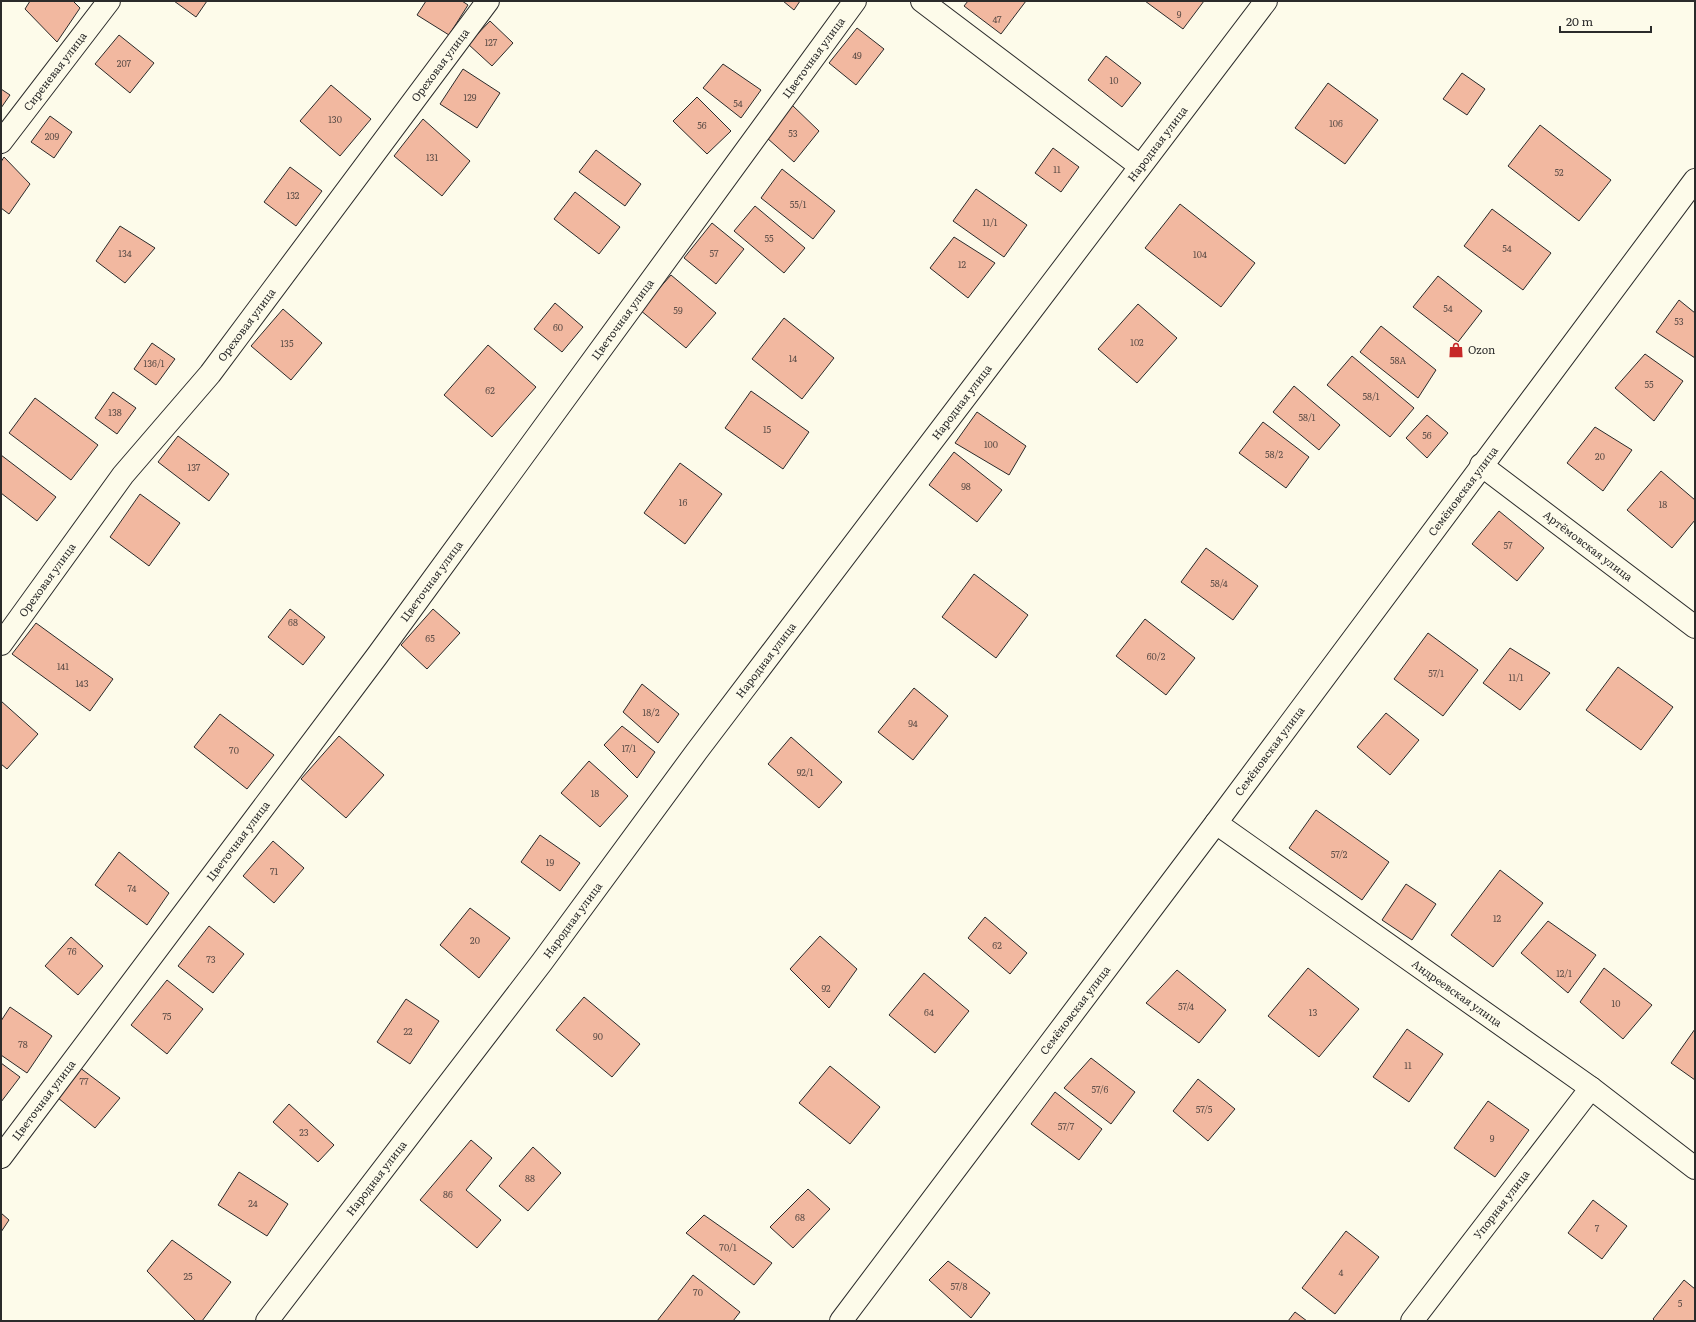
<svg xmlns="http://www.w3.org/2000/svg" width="1696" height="1322" font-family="Literata,serif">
<rect width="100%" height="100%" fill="#fdfbea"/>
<g fill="#f2b8a0" stroke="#2b2b2b">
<polygon points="30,1 73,1 80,8 57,42 25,9"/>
<polygon points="174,1 207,1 196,17"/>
<polygon points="426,1 462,1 468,5 449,35 417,15"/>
<polygon points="783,1 800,1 794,10"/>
<polygon points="968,1 1026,1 1001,34 964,6"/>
<polygon points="1145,1 1204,1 1183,29"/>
<polygon points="490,21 513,43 492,66 468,44"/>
<polygon points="857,28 884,49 856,85 829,63"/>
<polygon points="119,35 154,63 130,93 95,64"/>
<polygon points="1106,56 1141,83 1122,107 1088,80"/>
<polygon points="723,64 761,90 741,118 703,88"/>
<polygon points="463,69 500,93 477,128 440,104"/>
<polygon points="1462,73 1485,89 1467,115 1443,99"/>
<polygon points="1328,83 1378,120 1345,164 1295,128"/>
<polygon points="331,85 371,119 340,156 300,121"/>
<polygon points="1,89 10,95 1,108"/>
<polygon points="697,97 731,131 707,154 673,121"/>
<polygon points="792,105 819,131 794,162 767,138"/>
<polygon points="50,116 72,132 54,158 31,142"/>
<polygon points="423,119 470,161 442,196 394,156"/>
<polygon points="1540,125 1611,180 1579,221 1508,166"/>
<polygon points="1053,148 1079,167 1061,192 1035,173"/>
<polygon points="596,150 641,184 625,206 579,172"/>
<polygon points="4,157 30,184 9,214 1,208 1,162"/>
<polygon points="290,167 322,191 296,226 264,202"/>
<polygon points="782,169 835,211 813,239 761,198"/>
<polygon points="976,189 1027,225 1004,257 953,221"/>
<polygon points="575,192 620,227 599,254 554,219"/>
<polygon points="1180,204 1255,263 1221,307 1145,248"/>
<polygon points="755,206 805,248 784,273 734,231"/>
<polygon points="1492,209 1551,253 1523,290 1464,246"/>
<polygon points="712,223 744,249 716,284 684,258"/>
<polygon points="120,226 155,248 125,283 96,261"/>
<polygon points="954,237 995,263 968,298 930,268"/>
<polygon points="671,275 716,313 686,348 640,310"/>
<polygon points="1438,276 1482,311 1458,342 1413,307"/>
<polygon points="1679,300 1695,313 1695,358 1656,332"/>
<polygon points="555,303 583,327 562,352 534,329"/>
<polygon points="1138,304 1177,338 1137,383 1098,349"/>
<polygon points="283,309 322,343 291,380 251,346"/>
<polygon points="784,318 834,358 802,399 752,359"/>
<polygon points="1381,326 1436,370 1418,398 1360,352"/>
<polygon points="152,343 175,359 156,385 134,369"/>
<polygon points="488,345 536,387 492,437 444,395"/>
<polygon points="1645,354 1683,381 1654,421 1615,388"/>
<polygon points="1352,356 1414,408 1390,437 1327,385"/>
<polygon points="1294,386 1340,425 1319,450 1273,412"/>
<polygon points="751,391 809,432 783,469 725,428"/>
<polygon points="113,392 136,408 117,434 95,418"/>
<polygon points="35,398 98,445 71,480 9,433"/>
<polygon points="977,412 1026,446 1009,475 955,443"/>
<polygon points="1427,415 1448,433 1427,458 1406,438"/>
<polygon points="1263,422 1309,457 1286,488 1239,453"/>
<polygon points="1595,427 1632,450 1603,491 1567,463"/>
<polygon points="178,436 229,474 209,501 158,462"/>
<polygon points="954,452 1002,490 977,522 929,485"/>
<polygon points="1,455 56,497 37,521 1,493"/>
<polygon points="680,463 722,494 685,544 644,513"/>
<polygon points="1661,471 1695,500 1695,520 1672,548 1627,510"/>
<polygon points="140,494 180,523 149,566 110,537"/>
<polygon points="1499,511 1544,548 1517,581 1472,544"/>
<polygon points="1206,548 1258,586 1233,620 1181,582"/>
<polygon points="974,574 1028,615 996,658 942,617"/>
<polygon points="290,609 325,637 303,665 268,637"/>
<polygon points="433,609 460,633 427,669 401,645"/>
<polygon points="1145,619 1195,658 1166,695 1116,656"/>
<polygon points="36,623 113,679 90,711 12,654"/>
<polygon points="1428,633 1478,670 1443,716 1394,679"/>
<polygon points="1510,648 1550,673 1520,710 1483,683"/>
<polygon points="1618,667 1673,707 1641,750 1586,710"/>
<polygon points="642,684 679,714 658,743 623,712"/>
<polygon points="914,688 948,716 913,760 878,732"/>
<polygon points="1,701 38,734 7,769 1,764"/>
<polygon points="1386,713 1419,740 1390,775 1357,747"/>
<polygon points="220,714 274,755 247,789 194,747"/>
<polygon points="622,726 655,752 637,778 604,745"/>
<polygon points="339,736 384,775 346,818 301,779"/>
<polygon points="791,737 842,782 819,808 768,764"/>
<polygon points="589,761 628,796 600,827 561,793"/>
<polygon points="1316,810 1389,862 1362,900 1289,848"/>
<polygon points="540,835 580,863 560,891 521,862"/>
<polygon points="273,841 304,868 274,903 243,876"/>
<polygon points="119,852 169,893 147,925 95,885"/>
<polygon points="1500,870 1543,903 1493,967 1451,935"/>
<polygon points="1406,884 1436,904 1412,940 1382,920"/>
<polygon points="470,908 510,938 479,978 440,945"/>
<polygon points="985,917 1027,953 1010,974 968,938"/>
<polygon points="1548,921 1596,955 1568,993 1521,953"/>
<polygon points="209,926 244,954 213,993 178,966"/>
<polygon points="820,936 857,969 829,1008 790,969"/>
<polygon points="71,937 103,966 78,995 45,966"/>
<polygon points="1308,968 1359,1009 1319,1057 1268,1016"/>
<polygon points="1604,968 1652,1005 1623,1039 1580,1002"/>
<polygon points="1177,970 1226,1010 1199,1043 1146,1003"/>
<polygon points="924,973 969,1011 935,1053 889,1015"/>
<polygon points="167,980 203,1009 167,1054 131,1025"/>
<polygon points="584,997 640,1044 612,1077 556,1030"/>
<polygon points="406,999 439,1021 410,1064 377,1042"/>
<polygon points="10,1007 52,1036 27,1073 1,1055 1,1021"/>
<polygon points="1407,1029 1443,1054 1409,1102 1373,1077"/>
<polygon points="1695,1029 1695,1080 1671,1063"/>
<polygon points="1091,1058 1135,1092 1111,1124 1064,1088"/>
<polygon points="1,1063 20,1077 1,1102"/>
<polygon points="830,1066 880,1107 850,1144 799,1103"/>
<polygon points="79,1067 120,1098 95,1128 58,1098"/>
<polygon points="1198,1079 1235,1109 1208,1141 1173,1111"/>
<polygon points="1055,1092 1102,1129 1079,1160 1031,1124"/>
<polygon points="1488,1101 1529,1130 1495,1177 1454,1148"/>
<polygon points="289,1104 334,1145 318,1162 273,1122"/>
<polygon points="471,1140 492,1158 466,1190 501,1220 477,1248 420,1200"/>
<polygon points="533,1147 561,1173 528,1211 499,1186"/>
<polygon points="239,1172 288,1204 267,1236 218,1205"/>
<polygon points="808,1189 830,1209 793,1248 770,1227"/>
<polygon points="1593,1200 1627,1226 1602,1259 1568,1233"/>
<polygon points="1,1213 9,1220 1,1232"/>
<polygon points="704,1215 772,1263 754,1285 686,1233"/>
<polygon points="1346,1231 1379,1257 1335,1314 1302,1288"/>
<polygon points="172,1240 231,1282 202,1321 196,1321 147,1271"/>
<polygon points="948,1261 990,1293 971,1318 929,1280"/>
<polygon points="693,1275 740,1312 733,1321 657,1321"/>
<polygon points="1684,1280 1695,1289 1695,1321 1655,1321 1653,1319"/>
<polygon points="1295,1312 1307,1321 1288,1321"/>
</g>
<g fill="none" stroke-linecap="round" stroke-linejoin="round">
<g stroke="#2b2b2b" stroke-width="24">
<g id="minor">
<polyline points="922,1 1140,166"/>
<path id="s1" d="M1 142 109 1"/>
<path id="s2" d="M1481 465 1695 627"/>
<path id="s3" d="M1 644 123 475 210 374 488 1"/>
<path id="s4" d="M1216 823 1591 1088 1695 1168"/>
<path id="s5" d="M1 1157 377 656 855 1"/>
<path id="s6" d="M267 1321 542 962 697 751 1266 1"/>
<path id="s7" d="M841 1321 1216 823 1695 180"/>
<path id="s8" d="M1412 1321 1591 1088"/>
</g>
</g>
<use href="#minor" stroke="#fdfbea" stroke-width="22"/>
</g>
<defs>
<g id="shop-bare" transform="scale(1.2)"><path d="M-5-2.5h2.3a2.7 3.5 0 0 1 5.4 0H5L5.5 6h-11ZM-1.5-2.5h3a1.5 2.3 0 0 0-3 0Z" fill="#c62828" stroke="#fdfbea" stroke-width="2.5" paint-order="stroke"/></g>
</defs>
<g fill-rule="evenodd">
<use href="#shop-bare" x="1456" y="350"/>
</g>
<g text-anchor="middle" stroke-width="3" stroke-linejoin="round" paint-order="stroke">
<g font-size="9" fill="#5d4e48">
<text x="1179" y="18">9</text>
<text x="997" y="23">47</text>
<text x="491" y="46">127</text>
<text x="857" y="59">49</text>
<text x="124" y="67">207</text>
<text x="1114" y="84">10</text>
<text x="470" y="101">129</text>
<text x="738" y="107">54</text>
<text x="335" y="123">130</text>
<text x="1336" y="127">106</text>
<text x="702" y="129">56</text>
<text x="793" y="137">53</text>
<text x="52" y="140">209</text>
<text x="432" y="161">131</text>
<text x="1057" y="173">11</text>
<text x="1559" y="176">52</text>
<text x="293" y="199">132</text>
<text x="798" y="208">55/1</text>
<text x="990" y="226">11/1</text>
<text x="769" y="242">55</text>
<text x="1507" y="252">54</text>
<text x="125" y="257">134</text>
<text x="714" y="257">57</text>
<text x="1200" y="258">104</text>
<text x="962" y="268">12</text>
<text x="1448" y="312">54</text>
<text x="678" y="314">59</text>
<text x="1679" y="325">53</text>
<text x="558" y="331">60</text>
<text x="1137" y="346">102</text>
<text x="287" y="347">135</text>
<text x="793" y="362">14</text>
<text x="1398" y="364">58А</text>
<text x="154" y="367">136/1</text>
<text x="1649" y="388">55</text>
<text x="490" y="394">62</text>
<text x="1371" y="400">58/1</text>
<text x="115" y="416">138</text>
<text x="1307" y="421">58/1</text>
<text x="767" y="433">15</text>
<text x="1427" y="439">56</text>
<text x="991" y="448">100</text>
<text x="1274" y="458">58/2</text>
<text x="1600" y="460">20</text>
<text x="194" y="471">137</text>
<text x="966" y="490">98</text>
<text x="683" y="506">16</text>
<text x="1663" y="508">18</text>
<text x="1508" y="549">57</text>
<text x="1219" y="587">58/4</text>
<text x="293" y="626">68</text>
<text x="430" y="642">65</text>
<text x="1156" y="660">60/2</text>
<text x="63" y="670">141</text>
<text x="1436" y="677">57/1</text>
<text x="1516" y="681">11/1</text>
<text x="82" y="687">143</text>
<text x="651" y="716">18/2</text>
<text x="913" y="727">94</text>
<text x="629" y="752">17/1</text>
<text x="234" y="754">70</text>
<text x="805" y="776">92/1</text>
<text x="595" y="797">18</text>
<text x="1339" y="858">57/2</text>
<text x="550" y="866">19</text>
<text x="274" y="875">71</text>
<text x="132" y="892">74</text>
<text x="1497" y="922">12</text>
<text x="475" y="944">20</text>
<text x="997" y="949">62</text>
<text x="72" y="955">76</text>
<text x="211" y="963">73</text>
<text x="1564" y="977">12/1</text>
<text x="826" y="992">92</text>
<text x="1616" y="1007">10</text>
<text x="1186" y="1010">57/4</text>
<text x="929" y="1016">64</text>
<text x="1313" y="1016">13</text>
<text x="167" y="1020">75</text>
<text x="408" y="1035">22</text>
<text x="598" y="1040">90</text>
<text x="23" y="1048">78</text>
<text x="1408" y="1069">11</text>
<text x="84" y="1085">77</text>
<text x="1100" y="1093">57/6</text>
<text x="1204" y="1113">57/5</text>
<text x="1066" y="1130">57/7</text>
<text x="304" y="1136">23</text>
<text x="1492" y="1142">9</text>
<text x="530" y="1182">88</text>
<text x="448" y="1198">86</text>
<text x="253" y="1207">24</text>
<text x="800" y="1221">68</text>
<text x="1597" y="1232">7</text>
<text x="728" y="1251">70/1</text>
<text x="1341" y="1276">4</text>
<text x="188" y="1280">25</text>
<text x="959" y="1290">57/8</text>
<text x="698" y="1296">70</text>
<text x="1680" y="1307">5</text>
</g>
<g font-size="11" fill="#2b2b2b" stroke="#fdfbea">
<text dy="4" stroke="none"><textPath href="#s5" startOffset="1367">Цветочная улица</textPath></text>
<text dy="4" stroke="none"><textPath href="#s3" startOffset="727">Ореховая улица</textPath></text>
<text dy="4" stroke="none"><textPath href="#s1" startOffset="89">Сиреневая улица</textPath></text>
<text dy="4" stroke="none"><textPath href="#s6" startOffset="1476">Народная улица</textPath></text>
<text dy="4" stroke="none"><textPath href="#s5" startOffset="1043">Цветочная улица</textPath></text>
<text dy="4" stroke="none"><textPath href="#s3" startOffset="403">Ореховая улица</textPath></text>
<text dy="4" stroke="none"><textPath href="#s6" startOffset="1152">Народная улица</textPath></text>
<text dy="4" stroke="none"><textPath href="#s7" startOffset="1037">Семёновская улица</textPath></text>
<text dy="4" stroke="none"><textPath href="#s2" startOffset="134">Артёмовская улица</textPath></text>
<text dy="4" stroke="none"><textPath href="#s3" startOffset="79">Ореховая улица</textPath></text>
<text dy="4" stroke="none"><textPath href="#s5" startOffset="719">Цветочная улица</textPath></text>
<text dy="4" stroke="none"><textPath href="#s6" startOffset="828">Народная улица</textPath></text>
<text dy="4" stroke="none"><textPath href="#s7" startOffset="713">Семёновская улица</textPath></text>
<text dy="4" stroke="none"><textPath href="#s5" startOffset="395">Цветочная улица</textPath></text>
<text dy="4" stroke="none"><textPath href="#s6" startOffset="504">Народная улица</textPath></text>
<text dy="4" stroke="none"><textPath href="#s4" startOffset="295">Андреевская улица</textPath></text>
<text dy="4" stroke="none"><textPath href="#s7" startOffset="389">Семёновская улица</textPath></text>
<text dy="4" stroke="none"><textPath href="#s5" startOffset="71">Цветочная улица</textPath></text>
<text dy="4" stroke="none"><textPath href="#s6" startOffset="180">Народная улица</textPath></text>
<text dy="4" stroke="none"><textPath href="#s8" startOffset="147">Упорная улица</textPath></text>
</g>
<g font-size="11" fill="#2b2b2b" stroke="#fdfbea" text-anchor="start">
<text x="1468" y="354">Ozon</text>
</g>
</g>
<rect width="1696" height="1322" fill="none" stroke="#2b2b2b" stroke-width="4"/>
<path d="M1560 26v6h91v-6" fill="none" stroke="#2b2b2b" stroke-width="2"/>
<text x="1566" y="26" font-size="12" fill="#2b2b2b" stroke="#fdfbea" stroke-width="3" paint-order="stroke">20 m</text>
</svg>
